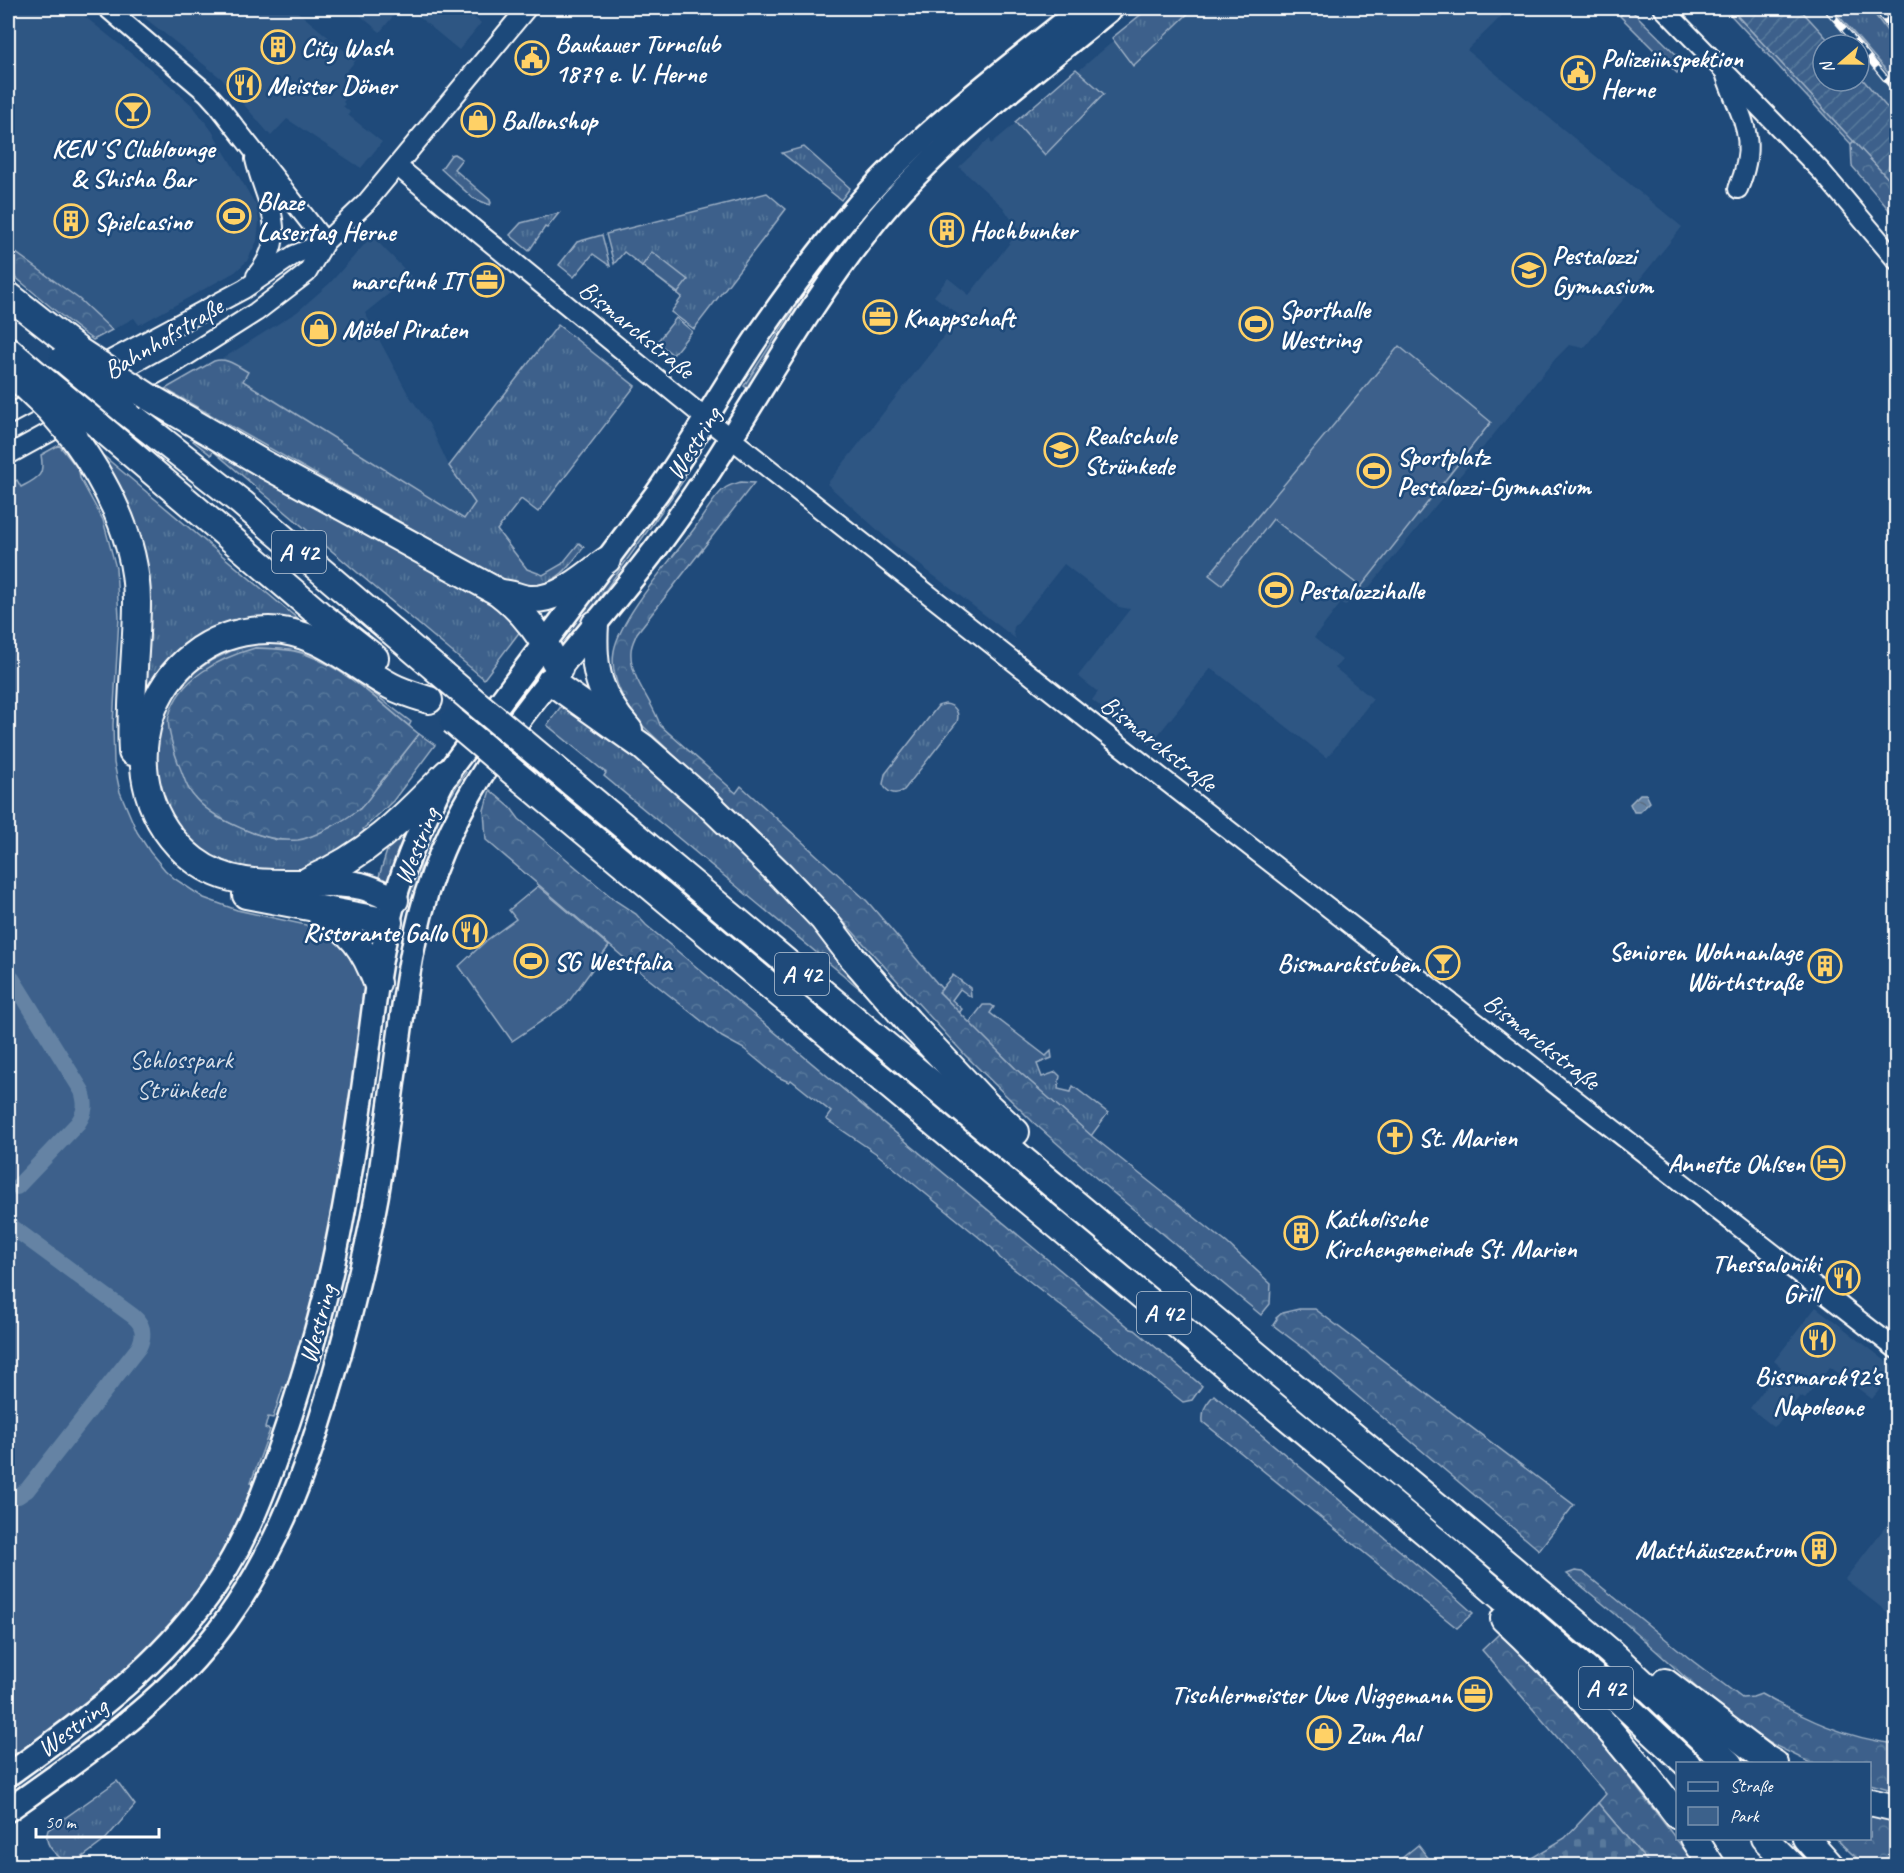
<svg xmlns="http://www.w3.org/2000/svg" width="1904" height="1873" font-family="Caveat,sans-serif">
<defs>
<pattern id="grass-tufts" width="24" height="20" patternUnits="userSpaceOnUse" patternTransform="scale(1.5)"><rect width="24" height="20" fill="#3c618b"/><path d="M3 7l-1-3M5 7V3M7 7l1-3M15 17l-1-3M17 17v-4M19 17l1-3" fill="none" stroke="#59799c"/></pattern>
<pattern id="forest-crowns" width="20" height="18" patternUnits="userSpaceOnUse" patternTransform="scale(1.5)"><rect width="20" height="18" fill="#3c618b"/><path d="M2 6a3 3 0 1 1 6 0M12 15a3 3 0 1 1 6 0" fill="none" stroke="#59799c"/></pattern>
<pattern id="cemetery-stones" width="16" height="16" patternUnits="userSpaceOnUse" patternTransform="scale(1.5)"><rect width="16" height="16" fill="#3c618b"/><path d="M2 7V4a2 2 0 0 1 4 0v3zM10 15v-3a2 2 0 0 1 4 0v3z" fill="#59799c"/></pattern>
<pattern id="garden-furrows" width="10" height="10" patternUnits="userSpaceOnUse" patternTransform="scale(1.5)"><rect width="10" height="10" fill="#3c618b"/><path d="M-1 1l2-2M0 10L10 0M9 11l2-2" fill="none" stroke="#59799c"/></pattern>
<pattern id="water-waves" width="16" height="10" patternUnits="userSpaceOnUse" patternTransform="scale(1.5)"><rect width="16" height="10" fill="#6583a4"/><path d="M0 5q4-4 8 0t8 0" fill="none" stroke="#5b6d81"/></pattern>
</defs>
<rect width="100%" height="100%" fill="#1f4a7a"/>
<filter id="ink" filterUnits="userSpaceOnUse"><feTurbulence type="fractalNoise" baseFrequency=".0167" numOctaves="2"/><feDisplacementMap in="SourceGraphic" scale="12" xChannelSelector="R" yChannelSelector="G"/><feConvolveMatrix kernelMatrix="1 2 1 2 8 2 1 2 1" color-interpolation-filters="sRGB"/></filter>
<g filter="url(#ink)">
<g fill="#2e5683">
<polygon points="8,8 74,8 163,79 193,106 212,131 257,207 259,222 257,241 247,261 235,272 139,325 134,318 112,330 79,299 8,247"/>
<polygon points="132,8 293,8 356,60 342,77 357,89 350,99 347,97 343,102 345,104 343,106 350,112 348,115 382,142 361,168 287,119 271,136 221,78"/>
<polygon points="351,8 400,8 380,32"/>
<polygon points="408,8 463,8 481,23 459,50"/>
<polygon points="1153,8 1510,8 1467,50 1682,227 1584,348 1569,345 1556,358 1362,596 1345,605 1341,603 1314,638 1342,660 1335,668 1373,699 1327,758 1211,668 1150,745 1092,700 1098,692 1078,676 1130,609 1119,607 1064,564 1014,627 1013,633 1016,639 894,545 827,484 960,316 934,296 948,278 969,295 1019,231 1003,207 959,167 990,138 991,144"/>
<polygon points="1799,8 1896,8 1896,118 1859,75 1859,45 1833,45"/>
<polygon points="372,236 411,276 365,313 408,394 429,424 449,466 476,504 464,519 243,381 248,371 222,359 297,312 330,283"/>
<polygon points="1816,1307 1896,1369 1872,1399 1830,1367 1805,1399 1800,1396 1779,1423 1774,1427 1750,1408 1781,1367 1774,1361"/>
<polygon points="1896,1513 1896,1619 1845,1579"/>
</g>
<g fill="url(#grass-tufts)" stroke="#9eb0c5" stroke-width="1.5">
<path d="M1093 8H1099L918 159 865 218 820 281 750 390 744 386C791 313 836 240 896 176 956 114 1027 62 1093 8Z"/>
<polygon points="1149,8 1194,8 1133,66 1112,38"/>
<polygon points="1629,8 1686,64 1677,73 1620,16"/>
<polygon points="1724,8 1730,8 1854,141 1851,144"/>
<polygon points="1832,8 1870,8 1896,43 1896,82"/>
<polygon points="1076,69 1104,94 1045,155 1015,122"/>
<polygon points="804,147 850,188 841,200 782,153"/>
<polygon points="454,154 462,159 454,169 490,200 491,203 490,205 473,198 441,169 451,155"/>
<polygon points="767,193 786,209 694,329 671,312 682,297 624,252 614,264 606,234"/>
<polygon points="559,213 547,228 545,227 529,251 510,235 521,223"/>
<polygon points="602,235 610,266 593,254 574,277 559,265 577,242"/>
<polygon points="676,318 692,331 673,355 657,342"/>
<path d="M558 325 635 386 538 512 521 499 497 530 527 569 543 575 562 564 579 543 584 547C569 566 562 579 538 585V591L514 586 464 558 165 389 214 361C227 357 237 366 248 372L243 381 464 519 475 503 449 466Z"/>
<polygon points="198,435 492,596 521,630 484,679 213,451 211,455 193,441"/>
<polygon points="99,452 305,625 232,630 142,720 144,597 95,457"/>
<polygon points="681,473 686,477 567,644 562,645 559,640"/>
<path d="M275 643 305 650 347 673 411 722 409 726C377 700 345 668 306 654 290 648 271 649 255 648L217 817 253 833 277 840 300 839 326 828 360 809 419 734 435 745 393 801 363 829 367 835 348 849 307 868 288 872 238 868 218 860 198 846 182 832 165 805 155 765 157 734 171 699 195 672 212 660 231 651 252 644Z"/>
<polygon points="565,701 655,769 826,937 877,1003 604,776 606,773 547,725"/>
<path d="M945 704C955 705 960 712 957 722L904 790C895 796 887 793 883 784L885 774 938 706Z"/>
<path d="M463 770 466 772C449 798 430 829 422 860 418 872 419 885 416 897L410 899 407 897C408 867 446 796 463 770Z"/>
<polygon points="412,823 388,884 377,883 390,841"/>
<polygon points="953,975 970,988 971,997 960,989 952,1000 962,1009 959,1013 939,992"/>
<polygon points="983,1005 991,1005 994,1007 990,1013 1046,1056 1051,1051 1052,1058 1037,1064 1042,1077 1056,1072 1060,1076 1058,1089 1071,1092 1073,1086 1108,1113 1091,1136 1016,1069 969,1023"/>
<path d="M117 1781 135 1805 104 1841 72 1865H68C58 1855 42 1846 48 1830Z"/>
</g>
<g fill="url(#forest-crowns)" stroke="#9eb0c5" stroke-width="1.5">
<polygon points="1854,141 1896,187 1896,218 1852,166 1851,144"/>
<path d="M8 247 79 299 112 330 93 340C63 319 36 294 8 271Z"/>
<path d="M741 482 754 483 637 633C635 638 631 645 631 651 629 678 653 701 660 725L736 793 741 786 867 901 942 989 939 992 1016 1069 1093 1137 1227 1243 1271 1284 1270 1304 1261 1315 1104 1185 1033 1122 965 1055 824 900 749 826 643 726C626 706 609 679 614 651 620 617 672 559 694 529 702 518 713 498 724 489 728 485 735 484 741 482Z"/>
<path d="M255 648C271 649 290 648 305 654 349 670 383 706 419 734 406 751 393 767 379 784 373 792 367 803 359 809 347 819 314 838 298 840 267 843 211 820 192 794 186 787 183 774 179 765 175 755 166 726 169 716 179 678 220 658 255 648Z"/>
<polygon points="490,790 511,808 519,819 616,901 636,914 646,925 1131,1329 1135,1330 1202,1386 1192,1400 1183,1402 1000,1258 992,1248 877,1154 826,1119 831,1112 791,1080 789,1082 778,1077 744,1049 722,1037 650,980 486,840 484,810"/>
<polygon points="1299,1309 1315,1309 1574,1505 1539,1550 1328,1371 1307,1351 1273,1325 1277,1319 1276,1318 1282,1313"/>
<path d="M1214 1395 1454 1596 1473 1613 1457 1628 1203 1422C1202 1409 1206 1404 1214 1395Z"/>
<path d="M1575 1571 1583 1572 1694 1662 1742 1698 1753 1697 1761 1694C1806 1719 1845 1738 1896 1744V1791L1870 1784V1764L1811 1763 1770 1743 1717 1706 1614 1613 1567 1574Z"/>
<polygon points="1499,1634 1531,1663 1606,1747 1696,1865 1650,1865 1598,1803 1606,1794 1482,1650"/>
<polygon points="1870,1811 1896,1818 1896,1865 1864,1865 1836,1839 1870,1838"/>
</g>
<g fill="url(#cemetery-stones)" stroke="#9eb0c5" stroke-width="1.5">
<polygon points="1598,1803 1650,1865 1520,1865 1565,1838"/>
<polygon points="1418,1845 1434,1865 1397,1865 1397,1862"/>
</g>
<g fill="#3c618b" stroke="#9eb0c5" stroke-width="1.5">
<polygon points="652,252 688,280 678,293 642,266"/>
<polygon points="1399,346 1491,422 1361,587 1273,519 1222,585 1209,575"/>
<path d="M59 445 79 470 80 478 103 520 116 568 119 617 113 725 114 763 120 792 137 832 150 852 165 870 175 879 204 898 237 910 329 930 341 936 363 976 365 1015 329 1240 290 1390 283 1387 273 1418 268 1417 265 1428 270 1430 251 1482H257L219 1564 170 1630 100 1696 8 1764V486L17 480 21 487C38 478 45 476 41 455Z"/>
<polygon points="538,886 609,946 567,1004 512,1041 459,966 487,940 516,919 509,910"/>
</g>
<polygon fill="url(#garden-furrows)" stroke="#9eb0c5" stroke-width="1.5" points="1730,8 1799,8 1833,45 1823,45 1823,81 1859,81 1859,75 1896,118 1896,187"/>
<polygon fill="url(#water-waves)" stroke="#a3b5c8" stroke-width="1.5" points="1640,794 1646,794 1650,802 1640,812 1634,812 1630,804"/>
<g fill="none" stroke-linecap="round" stroke-linejoin="round">
<g stroke="#6583a4" stroke-width="16">
<path d="M8 972 82 1091C86 1104 86 1111 78 1123L17 1187"/>
<path d="M8 1224 133 1316C144 1325 145 1334 139 1347L27 1490 18 1496H8"/>
</g>
<g stroke="#fff" stroke-width="22">
<g id="minor">
<polyline points="107,8 207,93 217,104 325,242"/>
<polyline points="1663,8 1822,172 1896,260"/>
<path d="M1726 76C1742 121 1759 139 1738 189"/>
<path d="M255 159C265 204 292 232 256 276"/>
<polyline points="398,167 705,418 1122,747 1896,1349"/>
<polyline points="8,415 244,289 294,255 325,242"/>
<polyline points="8,455 174,364 256,312 307,273 325,242 366,203 527,8"/>
</g>
</g>
<g stroke="#fff" stroke-width="27">
<g id="major">
<path d="M8 1775C78 1725 147 1676 200 1607 243 1553 266 1488 288 1423 305 1371 321 1318 333 1264 345 1209 354 1152 362 1096 371 1038 375 978 389 921 401 869 423 820 447 773L657 493C693 442 723 388 758 336 787 294 818 252 851 213 917 134 1003 72 1082 8"/>
<path d="M8 1810C72 1764 142 1718 195 1659 279 1567 317 1442 348 1323 361 1270 375 1216 382 1162 388 1119 394 1075 400 1032 408 970 417 909 442 851 489 739 577 651 650 556 733 449 791 325 876 220 943 138 1031 75 1112 8"/>
</g>
</g>
<g stroke="#fff" stroke-width="30">
<g id="highway">
<polyline points="8,295 79,351"/>
<polyline points="8,350 36,374"/>
<path d="M149 397 264 464 498 592C526 613 543 639 559 669"/>
<polyline points="125,411 242,503 470,698"/>
<polyline points="98,425 319,614 375,658"/>
<path d="M74 438C108 485 137 541 137 601 137 652 129 702 132 752"/>
<path d="M501 593C511 593 519 598 529 599 560 601 584 576 607 560"/>
<path d="M595 624C592 670 599 696 629 730"/>
<polyline points="550,681 643,747 707,803 781,875 823,919 852,957 908,1021 985,1103 1016,1132"/>
<polyline points="523,742 1515,1571 1609,1651 1729,1764"/>
<polyline points="506,766 1447,1550 1593,1676 1687,1764"/>
<path d="M309 880C369 854 403 818 447 773"/>
<polyline points="246,895 389,922"/>
<path d="M395 900C384 895 373 889 361 886 306 875 243 898 194 860 99 785 147 630 269 630 318 630 350 664 391 686 402 692 416 696 429 700"/>
<path d="M320 913C352 932 364 948 377 983"/>
<path d="M1504 1619C1569 1679 1625 1746 1678 1816"/>
<polyline points="1665,1682 1765,1758 1775,1764"/>
<polyline points="1870,1802 1896,1808"/>
<polyline points="1694,1838 1712,1866"/>
<polyline points="1764,1838 1792,1866"/>
<polyline points="1806,1838 1831,1866"/>
</g>
</g>
<use href="#minor" stroke="#1f4a7a" stroke-width="18"/>
<use href="#major" stroke="#1f4a7a" stroke-width="22"/>
<use href="#highway" stroke="#1f4a7a" stroke-width="26"/>
<g stroke="#fff" stroke-width="7">
<g id="rail">
<polyline points="1826,8 1858,45"/>
<polyline points="1876,8 1896,34"/>
<polyline points="1891,8 1896,15"/>
<polyline points="1859,46 1896,91"/>
</g>
</g>
<use href="#rail" stroke="#1f4a7a" stroke-width="4.5" stroke-dasharray="14" stroke-linecap="butt"/>
<g stroke="#fff" stroke-width="30" stroke-linecap="butt">
<g id="highway-bridge">
<polyline points="79,351 149,397"/>
<polyline points="63,359 125,411"/>
<polyline points="36,374 98,425"/>
<polyline points="21,382 51,411 74,438"/>
<polyline points="470,698 523,742"/>
<polyline points="453,721 506,766"/>
</g>
</g>
<use href="#highway-bridge" stroke="#1f4a7a" stroke-width="26"/>
</g>
</g>
<defs>
<g id="building-ring" transform="scale(1.725)"><circle r="9.5" fill="#1f4a7a" stroke="#ffd166" stroke-width="1.5"/><path d="M-4-6H4V6H1V3H-1V6H-4ZM-2.5-4.3h1.7v1.8h-1.7ZM.8-4.3h1.7v1.8H.8ZM-2.5-1h1.7V.8h-1.7ZM.8-1h1.7V.8H.8Z" fill="#ffd166"/></g>
<g id="civic-ring" transform="scale(1.725)"><circle r="9.5" fill="#1f4a7a" stroke="#ffd166" stroke-width="1.5"/><path d="M-.6-6.5H3V-4.5H.6V-3L4-1V1h2V6H-6V1h2V-1L-.6-3ZM-1.2 2.5V6h2.4V2.5Z" fill="#ffd166"/></g>
<g id="restaurant-ring" transform="scale(1.725)"><circle r="9.5" fill="#1f4a7a" stroke="#ffd166" stroke-width="1.5"/><path d="M-5-6h1v4h1v-4h1v4h1v-4h1v5L-1.5 .5V6h-2V.5L-5-1ZM5-6V6H3V1.5H1.5Q1.5-4 5-6Z" fill="#ffd166"/></g>
<g id="bar-ring" transform="scale(1.725)"><circle r="9.5" fill="#1f4a7a" stroke="#ffd166" stroke-width="1.5"/><path d="M-6-5H6L.8 .8V4.5H3.5V6h-7V4.5H-.8V.8Z" fill="#ffd166"/></g>
<g id="shop-ring" transform="scale(1.725)"><circle r="9.5" fill="#1f4a7a" stroke="#ffd166" stroke-width="1.5"/><path d="M-5-2.5h2.3a2.7 3.5 0 0 1 5.4 0H5L5.5 6h-11ZM-1.5-2.5h3a1.5 2.3 0 0 0-3 0Z" fill="#ffd166"/></g>
<g id="stadium-ring" transform="scale(1.725)"><circle r="9.5" fill="#1f4a7a" stroke="#ffd166" stroke-width="1.5"/><path d="M0-5a6.5 5 0 1 0 0 10a6.5 5 0 1 0 0-10ZM-3.5-1.8h7v3.6h-7Z" fill="#ffd166"/></g>
<g id="school-ring" transform="scale(1.725)"><circle r="9.5" fill="#1f4a7a" stroke="#ffd166" stroke-width="1.5"/><path d="M0-5L7-2L0 1L-7-2ZM-4 1L0 2.5L4 1V4Q0 6-4 4Z" fill="#ffd166"/></g>
<g id="office-ring" transform="scale(1.725)"><circle r="9.5" fill="#1f4a7a" stroke="#ffd166" stroke-width="1.5"/><path d="M-6-3h4V-5.5h4V-3h4V5H-6ZM-1-4.5V-3h2v-1.5ZM-6 0V1H6V0Z" fill="#ffd166"/></g>
<g id="church-ring" transform="scale(1.725)"><circle r="9.5" fill="#1f4a7a" stroke="#ffd166" stroke-width="1.5"/><path d="M-1.2-6h2.4v3.5h3.3v2.4h-3.3V6h-2.4V-.1h-3.3v-2.4h3.3Z" fill="#ffd166"/></g>
<g id="hotel-ring" transform="scale(1.725)"><circle r="9.5" fill="#1f4a7a" stroke="#ffd166" stroke-width="1.5"/><path d="M-6-4.5h1.5V1H6V5H4.5V3h-9V5H-6ZM-4 0a1.8 1.8 0 1 1 3.6 0ZM.5 0V-2.5h3Q6-2.5 6 0Z" fill="#ffd166"/></g>
</defs>
<g fill-rule="evenodd">
<use href="#building-ring" x="278" y="47"/>
<use href="#civic-ring" x="532" y="58"/>
<use href="#civic-ring" x="1578" y="73"/>
<use href="#restaurant-ring" x="244" y="85"/>
<use href="#bar-ring" x="133" y="111"/>
<use href="#shop-ring" x="478" y="120"/>
<use href="#stadium-ring" x="234" y="216"/>
<use href="#building-ring" x="71" y="221"/>
<use href="#building-ring" x="947" y="230"/>
<use href="#school-ring" x="1529" y="270"/>
<use href="#office-ring" x="487" y="280"/>
<use href="#office-ring" x="880" y="317"/>
<use href="#stadium-ring" x="1256" y="324"/>
<use href="#shop-ring" x="319" y="329"/>
<use href="#school-ring" x="1061" y="450"/>
<use href="#stadium-ring" x="1374" y="471"/>
<use href="#stadium-ring" x="1276" y="590"/>
<use href="#restaurant-ring" x="470" y="932"/>
<use href="#stadium-ring" x="531" y="961"/>
<use href="#bar-ring" x="1443" y="963"/>
<use href="#building-ring" x="1825" y="966"/>
<use href="#church-ring" x="1395" y="1137"/>
<use href="#hotel-ring" x="1828" y="1163"/>
<use href="#building-ring" x="1301" y="1233"/>
<use href="#restaurant-ring" x="1843" y="1278"/>
<use href="#restaurant-ring" x="1818" y="1340"/>
<use href="#building-ring" x="1819" y="1549"/>
<use href="#office-ring" x="1475" y="1694"/>
<use href="#shop-ring" x="1324" y="1733"/>
</g>
<g text-anchor="middle" stroke-width="5" stroke-linejoin="round" paint-order="stroke">
<g fill="#1f4a7a" stroke="#bcc9d7" stroke-width="1.5">
<rect x="272" y="531" width="54" height="42" rx="4.5"/>
<rect x="775" y="953" width="54" height="42" rx="4.5"/>
<rect x="1137" y="1292" width="54" height="42" rx="4.5"/>
<rect x="1579" y="1667" width="54" height="42" rx="4.5"/>
</g>
<g font-size="24" font-weight="bold" fill="#fff">
<text x="299" y="560">A 42</text>
<text x="802" y="982">A 42</text>
<text x="1164" y="1321">A 42</text>
<text x="1606" y="1696">A 42</text>
</g>
<g font-size="26" font-weight="bold" fill="#fff" stroke="#1f4a7a" text-anchor="start">
<text x="555" y="52">Baukauer Turnclub<tspan x="555" dy="30">1879 e. V. Herne</tspan></text>
<text x="301" y="56">City Wash</text>
<text x="1601" y="67">Polizeiinspektion<tspan x="1601" dy="30">Herne</tspan></text>
<text x="267" y="94">Meister Döner</text>
<text x="501" y="129">Ballonshop</text>
<text x="133" y="157" text-anchor="middle">KEN´S Clublounge<tspan x="133" dy="30">&amp; Shisha Bar</tspan></text>
<text x="257" y="210">Blaze<tspan x="257" dy="30">Lasertag Herne</tspan></text>
<text x="94" y="230">Spielcasino</text>
<text x="970" y="239">Hochbunker</text>
<text x="1552" y="264">Pestalozzi<tspan x="1552" dy="30">Gymnasium</tspan></text>
<text x="464" y="289" text-anchor="end">marcfunk IT</text>
<text x="1279" y="318">Sporthalle<tspan x="1279" dy="30">Westring</tspan></text>
<text x="903" y="326">Knappschaft</text>
<text x="342" y="338">Möbel Piraten</text>
<text x="1084" y="444">Realschule<tspan x="1084" dy="30">Strünkede</tspan></text>
<text x="1397" y="465">Sportplatz<tspan x="1397" dy="30">Pestalozzi-Gymnasium</tspan></text>
<text x="1299" y="599">Pestalozzihalle</text>
<text x="447" y="941" text-anchor="end">Ristorante Gallo</text>
<text x="1802" y="960" text-anchor="end">Senioren Wohnanlage<tspan x="1802" dy="30">Wörthstraße</tspan></text>
<text x="554" y="970">SG Westfalia</text>
<text x="1420" y="972" text-anchor="end">Bismarckstuben</text>
<text x="1418" y="1146">St. Marien</text>
<text x="1805" y="1172" text-anchor="end">Annette Ohlsen</text>
<text x="1324" y="1227">Katholische<tspan x="1324" dy="30">Kirchengemeinde St. Marien</tspan></text>
<text x="1820" y="1272" text-anchor="end">Thessaloniki<tspan x="1820" dy="30">Grill</tspan></text>
<text x="1818" y="1385" text-anchor="middle">Bissmarck92's<tspan x="1818" dy="30">Napoleone</tspan></text>
<text x="1796" y="1558" text-anchor="end">Matthäuszentrum</text>
<text x="1452" y="1703" text-anchor="end">Tischlermeister Uwe Niggemann</text>
<text x="1347" y="1742">Zum Aal</text>
</g>
<g font-size="26" fill="#fff" stroke="#1f4a7a">
<text transform="translate(637 329) rotate(39)" y="9">Bismarckstraße</text>
<text transform="translate(163 338) rotate(-31)" y="9">Bahnhofstraße</text>
<text transform="translate(693 443) rotate(-58)" y="9">Westring</text>
<text transform="translate(1159 743) rotate(38)" y="9">Bismarckstraße</text>
<text transform="translate(416 846) rotate(-68)" y="9">Westring</text>
<text transform="translate(1542 1041) rotate(38)" y="9">Bismarckstraße</text>
<text transform="translate(317 1324) rotate(-75)" y="9">Westring</text>
<text transform="translate(72 1727) rotate(-37)" y="9">Westring</text>
</g>
<g font-size="26" fill="#d8dfe8" stroke="#1f4a7a">
<text x="181" y="1068">Schlosspark<tspan x="181" dy="30">Strünkede</tspan></text>
</g>
</g>
<rect width="1904" height="1873" fill="none" stroke="#1f4a7a" stroke-width="30"/>
<rect x="15" y="15" width="1874" height="1843" fill="none" stroke="#fff" stroke-width="2" filter="url(#ink)"/>
<rect x="1676" y="1762" width="195" height="78" fill="#1f4a7a" stroke="#7992af" stroke-width="1.5"/>
<rect x="1688" y="1782" width="30" height="9" fill="#1f4a7a" stroke="#7992af" stroke-width="1.5"/>
<text x="1730" y="1792" font-size="18" fill="#ffffff">Straße</text>
<rect x="1688" y="1807" width="30" height="18" fill="#3c618b" stroke="#7992af" stroke-width="1.5"/>
<text x="1730" y="1822" font-size="18" fill="#ffffff">Park</text>
<g transform="translate(1841 63) rotate(250)"><circle r="28" fill="#1f4a7a" stroke="#7992af" stroke-width="1.5"/>
<path d="M0-4.5L10 22L0 15L-10 22Z" fill="#ffd166"/>
<text y="-9" font-size="16" font-weight="bold" text-anchor="middle" fill="#ffffff">N</text>
</g>
<path d="M36 1828v9h123v-9" fill="none" stroke="#ffffff" stroke-width="3"/>
<text x="45" y="1828" font-size="18" fill="#ffffff" stroke="#1f4a7a" stroke-width="4.5" paint-order="stroke">50 m</text>
</svg>
